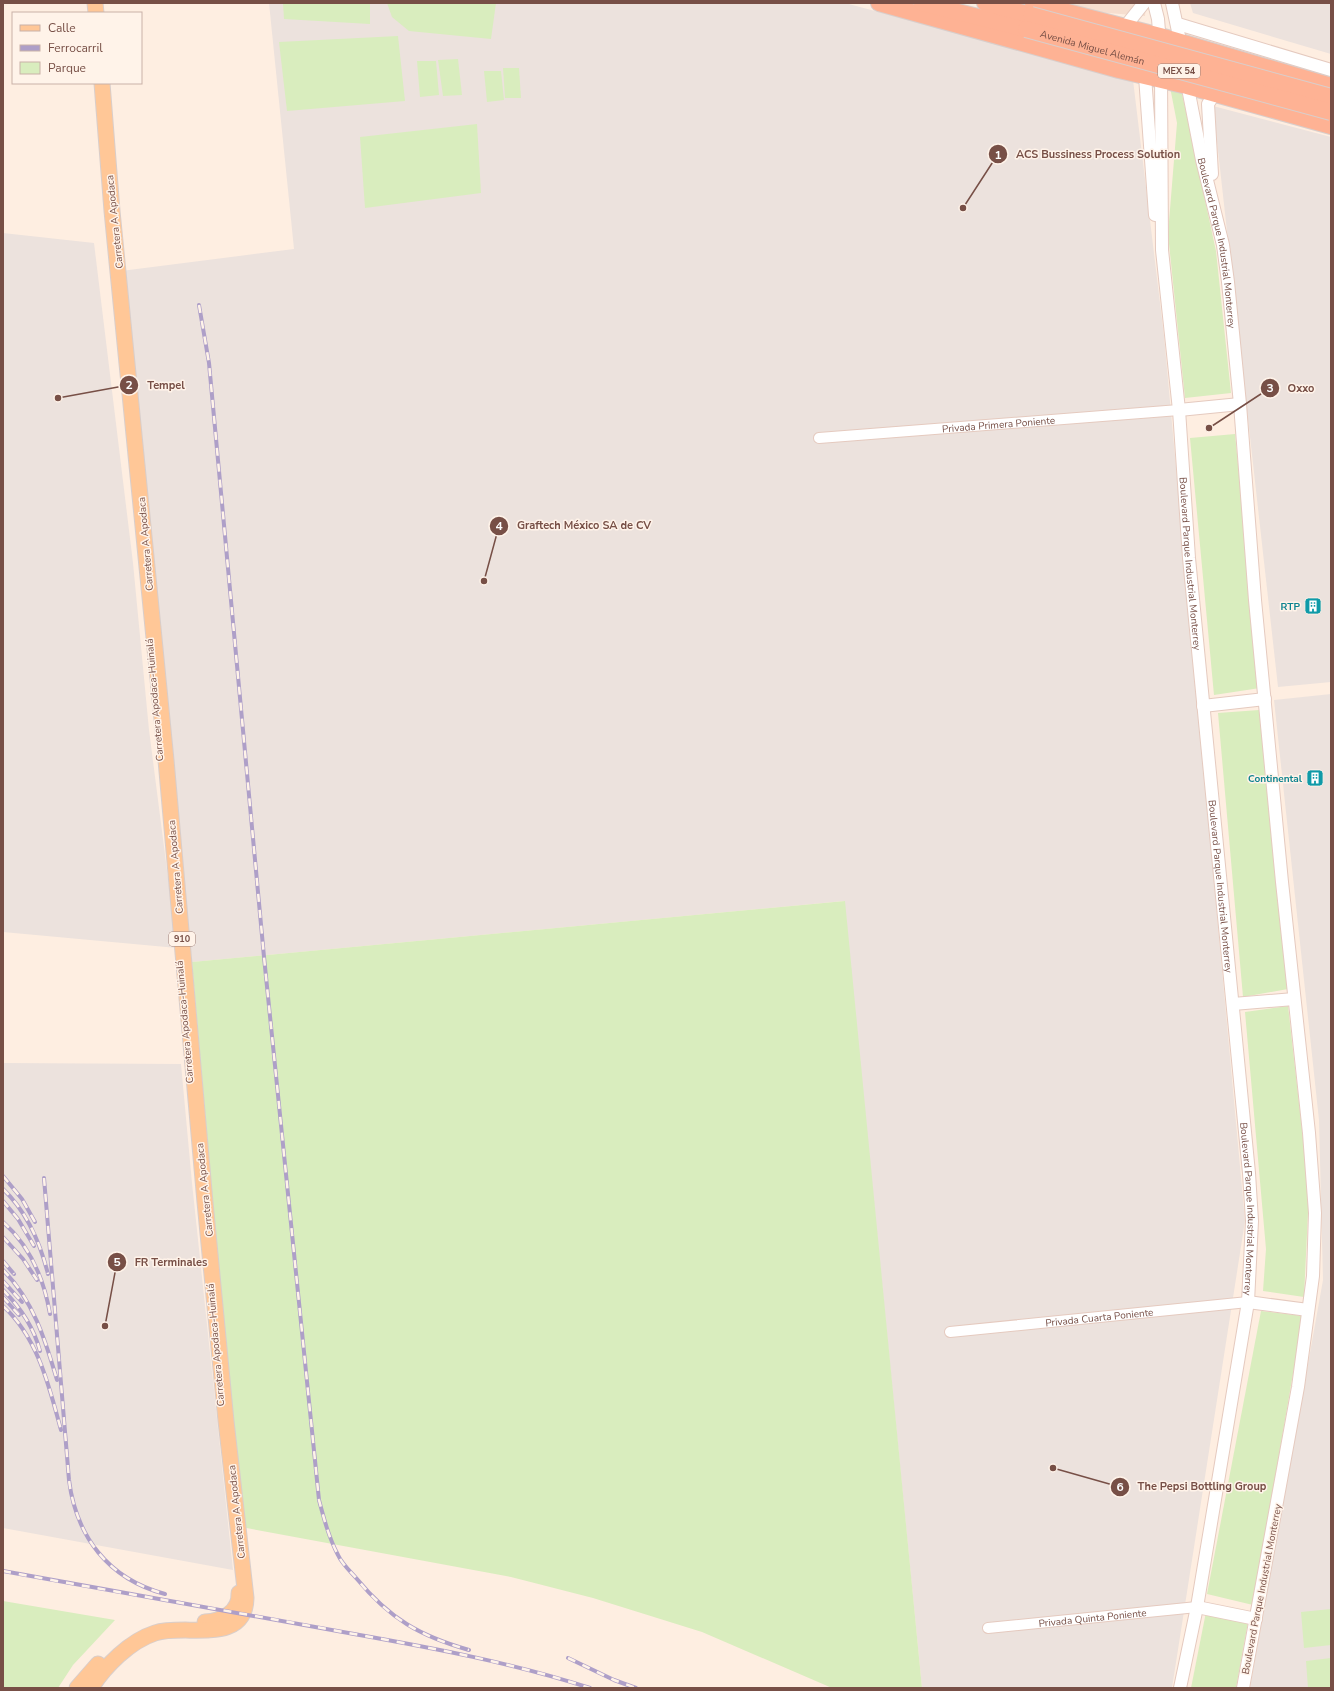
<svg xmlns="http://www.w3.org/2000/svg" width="1334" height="1691" font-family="'Nunito Sans',sans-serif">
<rect width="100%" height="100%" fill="#feeee1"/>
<polygon fill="#f6decf" points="1054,3 1146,3 1145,16 1084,11"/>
<g fill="#ece2dd">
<polygon points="269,3 845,3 1133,80 1164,336 1245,1221 1172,1688 922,1688 844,901 192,962 121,271 294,249"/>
<polygon points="1190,3 1331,3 1331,54 1193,13"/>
<polygon points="1213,106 1331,137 1331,682 1278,687"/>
<polygon points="3,233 94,243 133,563 149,730 177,948 3,932"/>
<polygon points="1331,694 1331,1688 1250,1688 1323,1280 1319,1120 1274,700"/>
<polygon points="3,1063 181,1064 192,1183 233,1570 3,1528"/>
</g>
<g fill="#d9edbe">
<polygon points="283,3 370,3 370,24 284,19"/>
<polygon points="387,3 496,3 491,39 409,31 392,17"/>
<polygon points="398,36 405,101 287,111 279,42"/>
<polygon points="458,59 462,95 443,96 438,60"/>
<polygon points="417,61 436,61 439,95 420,97"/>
<polygon points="503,68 519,68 521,98 505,98"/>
<polygon points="484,71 501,71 504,100 487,102"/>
<polygon points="1170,87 1181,89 1216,251 1231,393 1185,398 1168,234 1177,123"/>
<polygon points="477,124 481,193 365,208 360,137"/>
<polygon points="1235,434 1260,688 1214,695 1190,438"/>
<polygon points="1259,710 1288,989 1243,997 1218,713"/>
<polygon points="845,901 922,1688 832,1688 702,1632 593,1598 511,1577 241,1527 192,962"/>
<polygon points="1288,1006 1309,1191 1304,1297 1263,1291 1266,1249 1245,1012"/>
<polygon points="1261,1311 1303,1316 1253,1605 1207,1594"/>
<polygon points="3,1601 115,1620 73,1665 58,1688 3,1688"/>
<polygon points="1331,1609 1331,1645 1304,1648 1301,1612"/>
<polygon points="1206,1612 1248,1622 1236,1688 1191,1688"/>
<polygon points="1331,1658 1331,1688 1308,1688 1306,1661"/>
</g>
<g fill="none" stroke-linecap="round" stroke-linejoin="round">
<g stroke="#e5cabf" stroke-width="12">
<g id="minor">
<path id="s1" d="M819 438 1179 410"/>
<path id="s2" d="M950 1332 1248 1302"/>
<path id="s3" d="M988 1628 1197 1607"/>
</g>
</g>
<g stroke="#e5cabf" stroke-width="14">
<g id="tertiary">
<polyline points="1154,3 1158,19 1160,43"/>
<polyline points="1172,3 1182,50"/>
<polyline points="1178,24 1331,70"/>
<polyline points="1124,28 1144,3"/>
<path id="s4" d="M1161 72 1162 250 1179 410 1189 558 1249 1173 1252 1221 1248 1302 1197 1607 1180 1688"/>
<polyline points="1145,76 1155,215"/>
<path id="s5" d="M1186 78 1202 160 1223 245 1228 282 1240 404 1255 600 1282 882 1309 1133 1315 1213 1313 1276 1298 1387 1243 1688"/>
<polyline points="1212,174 1208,104 1215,93"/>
<polyline points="1179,410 1240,404"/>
<polyline points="1203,706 1265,699"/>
<polyline points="1233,1004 1294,999"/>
<polyline points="1248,1302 1308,1310"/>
<polyline points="1197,1607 1256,1619"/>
</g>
</g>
<g stroke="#d9cecb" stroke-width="17">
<g id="primary">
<polyline points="95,3 96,13"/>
<path d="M205 1622C222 1621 240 1612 239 1593"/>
<polyline points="77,1688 98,1664"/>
<path d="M91 1688C105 1666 130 1641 155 1633 185 1623 245 1646 246 1598L226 1421 205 1202 166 760 112 211 102 83"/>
</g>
</g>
<g stroke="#d9cecb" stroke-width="18">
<g id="trunk">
<polyline points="879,3 1119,70 1187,86 1331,126"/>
<polyline points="922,3 1026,29"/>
<polyline points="985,3 1031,15"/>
<polyline points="1033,3 1160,36 1331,86"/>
</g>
</g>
<use href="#minor" stroke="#fff" stroke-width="10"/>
<use href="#tertiary" stroke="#fff" stroke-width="12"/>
<use href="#primary" stroke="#ffc797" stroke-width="15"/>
<use href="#trunk" stroke="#feb294" stroke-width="16"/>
<g stroke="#ae9fc8" stroke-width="4">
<g id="rail">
<path d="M199 305 209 363 264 957 319 1500C324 1519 329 1538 338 1555 342 1564 351 1572 357 1579 390 1619 420 1636 469 1650"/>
<polyline points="3,1176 22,1199 35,1222"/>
<path d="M44 1178 69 1480C76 1536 108 1579 165 1594"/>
<path d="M3 1189C27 1212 40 1242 48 1274"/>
<polyline points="3,1201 18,1219 34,1246"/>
<path d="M3 1222C30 1246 44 1279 50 1314"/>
<polyline points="3,1237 23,1259 37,1280"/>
<polyline points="3,1261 14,1274"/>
<path d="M3 1270C33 1300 45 1339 57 1380"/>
<polyline points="3,1281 22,1302"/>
<path d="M3 1290C20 1307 34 1328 40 1351"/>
<polyline points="3,1297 19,1315"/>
<path d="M3 1306C38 1338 49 1386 61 1430"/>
<path d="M3 1571C120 1593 237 1612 354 1634 433 1648 513 1663 590 1688"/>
<polyline points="568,1658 614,1680 636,1688"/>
</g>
</g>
<use href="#rail" stroke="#fff3e9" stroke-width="2.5" stroke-dasharray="8" stroke-linecap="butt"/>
<g stroke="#d9cecb" stroke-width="18" stroke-linecap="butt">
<g id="trunk-bridge">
<polyline points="1031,15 1331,97"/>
<path id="s6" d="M1026 29 1331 112"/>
</g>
</g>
<use href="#trunk-bridge" stroke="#feb294" stroke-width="16"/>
</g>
<defs>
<g id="building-square" transform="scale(0.9)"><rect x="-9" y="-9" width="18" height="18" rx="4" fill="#0f9aa8" stroke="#fff3e9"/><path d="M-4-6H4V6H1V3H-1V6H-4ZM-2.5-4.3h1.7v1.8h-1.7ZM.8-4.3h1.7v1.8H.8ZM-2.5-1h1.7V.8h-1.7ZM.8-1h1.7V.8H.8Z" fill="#fff"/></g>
</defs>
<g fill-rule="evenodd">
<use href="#building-square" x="1313" y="606"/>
<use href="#building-square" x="1315" y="778"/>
</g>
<g text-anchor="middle" stroke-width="3" stroke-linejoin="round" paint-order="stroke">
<g fill="#fff3e9" stroke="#a08077" stroke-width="1">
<rect x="1158" y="64" width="42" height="14" rx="3"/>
<rect x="169" y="932" width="26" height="14" rx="3"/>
</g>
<g font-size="9" font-weight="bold" fill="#774f46">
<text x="1179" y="74">MEX 54</text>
<text x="182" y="942">910</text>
</g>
<g font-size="10" fill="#774f46" stroke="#fff3e9">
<text dy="4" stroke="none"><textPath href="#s6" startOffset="69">Avenida Miguel Alemán</textPath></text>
<text transform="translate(114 222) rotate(-96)" y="4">Carretera A Apodaca</text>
<text dy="4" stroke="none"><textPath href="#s5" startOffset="168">Boulevard Parque Industrial Monterrey</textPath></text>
<text dy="4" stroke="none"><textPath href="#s1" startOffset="180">Privada Primera Poniente</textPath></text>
<text transform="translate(145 544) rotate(-95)" y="4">Carretera A Apodaca</text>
<text dy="4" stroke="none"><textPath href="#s4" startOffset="493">Boulevard Parque Industrial Monterrey</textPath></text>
<text transform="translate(154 700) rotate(-95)" y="4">Carretera Apodaca-Huinalá</text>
<text transform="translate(175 867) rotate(-95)" y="4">Carretera A Apodaca</text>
<text dy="4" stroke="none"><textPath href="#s4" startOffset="817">Boulevard Parque Industrial Monterrey</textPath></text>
<text transform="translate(184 1022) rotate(-95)" y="4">Carretera Apodaca-Huinalá</text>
<text transform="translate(204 1190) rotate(-96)" y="4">Carretera A Apodaca</text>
<text dy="4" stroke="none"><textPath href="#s4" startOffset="1141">Boulevard Parque Industrial Monterrey</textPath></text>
<text dy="4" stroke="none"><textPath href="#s2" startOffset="150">Privada Cuarta Poniente</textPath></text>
<text transform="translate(215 1345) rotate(-95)" y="4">Carretera Apodaca-Huinalá</text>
<text transform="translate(236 1512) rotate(-96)" y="4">Carretera A Apodaca</text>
<text transform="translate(1261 1589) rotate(-79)" y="4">Boulevard Parque Industrial Monterrey</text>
<text dy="4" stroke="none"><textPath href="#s3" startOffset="105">Privada Quinta Poniente</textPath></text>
</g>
<g font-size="10" font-weight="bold" fill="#0d838f" stroke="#fff3e9" text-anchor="end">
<text x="1300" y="610">RTP</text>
<text x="1302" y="782">Continental</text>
</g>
</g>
<path fill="none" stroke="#774f46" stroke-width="1.5" d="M963 208L998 154M58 398L129 385M1209 428L1270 388M484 581L499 526M105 1326L117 1262M1053 1468L1120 1487"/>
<g fill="#774f46" stroke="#fff3e9" stroke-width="1.5">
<circle cx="963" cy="208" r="4"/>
<circle cx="58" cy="398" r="4"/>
<circle cx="1209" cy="428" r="4"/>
<circle cx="484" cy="581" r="4"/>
<circle cx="105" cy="1326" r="4"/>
<circle cx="1053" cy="1468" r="4"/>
<circle cx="998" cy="154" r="10"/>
<circle cx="129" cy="385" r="10"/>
<circle cx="1270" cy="388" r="10"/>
<circle cx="499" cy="526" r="10"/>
<circle cx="117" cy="1262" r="10"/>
<circle cx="1120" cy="1487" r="10"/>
</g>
<g font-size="12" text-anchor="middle" font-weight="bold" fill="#fff">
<text x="998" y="159">1</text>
<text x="129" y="389">2</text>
<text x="1270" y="392">3</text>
<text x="499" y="530">4</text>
<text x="117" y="1266">5</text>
<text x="1120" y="1491">6</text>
</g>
<g font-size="11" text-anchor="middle" font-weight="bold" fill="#774f46" stroke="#fff3e9" stroke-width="3" stroke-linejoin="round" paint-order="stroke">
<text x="1098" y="158">ACS Bussiness Process Solution</text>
<text x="166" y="389">Tempel</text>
<text x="1301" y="392">Oxxo</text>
<text x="584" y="529">Graftech México SA de CV</text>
<text x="171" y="1266">FR Terminales</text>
<text x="1202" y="1490">The Pepsi Bottling Group</text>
</g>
<rect width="1334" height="1691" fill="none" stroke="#774f46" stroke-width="8"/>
<rect x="12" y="12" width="130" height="72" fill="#fff3e9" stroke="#c9b1a8"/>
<rect x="20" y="25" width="20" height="6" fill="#ffc797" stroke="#c9b1a8"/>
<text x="48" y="32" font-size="12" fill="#774f46">Calle</text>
<rect x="20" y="45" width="20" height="6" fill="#ae9fc8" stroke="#c9b1a8"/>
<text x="48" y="52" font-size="12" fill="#774f46">Ferrocarril</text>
<rect x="20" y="62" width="20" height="12" fill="#d9edbe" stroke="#c9b1a8"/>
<text x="48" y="72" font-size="12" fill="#774f46">Parque</text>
</svg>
